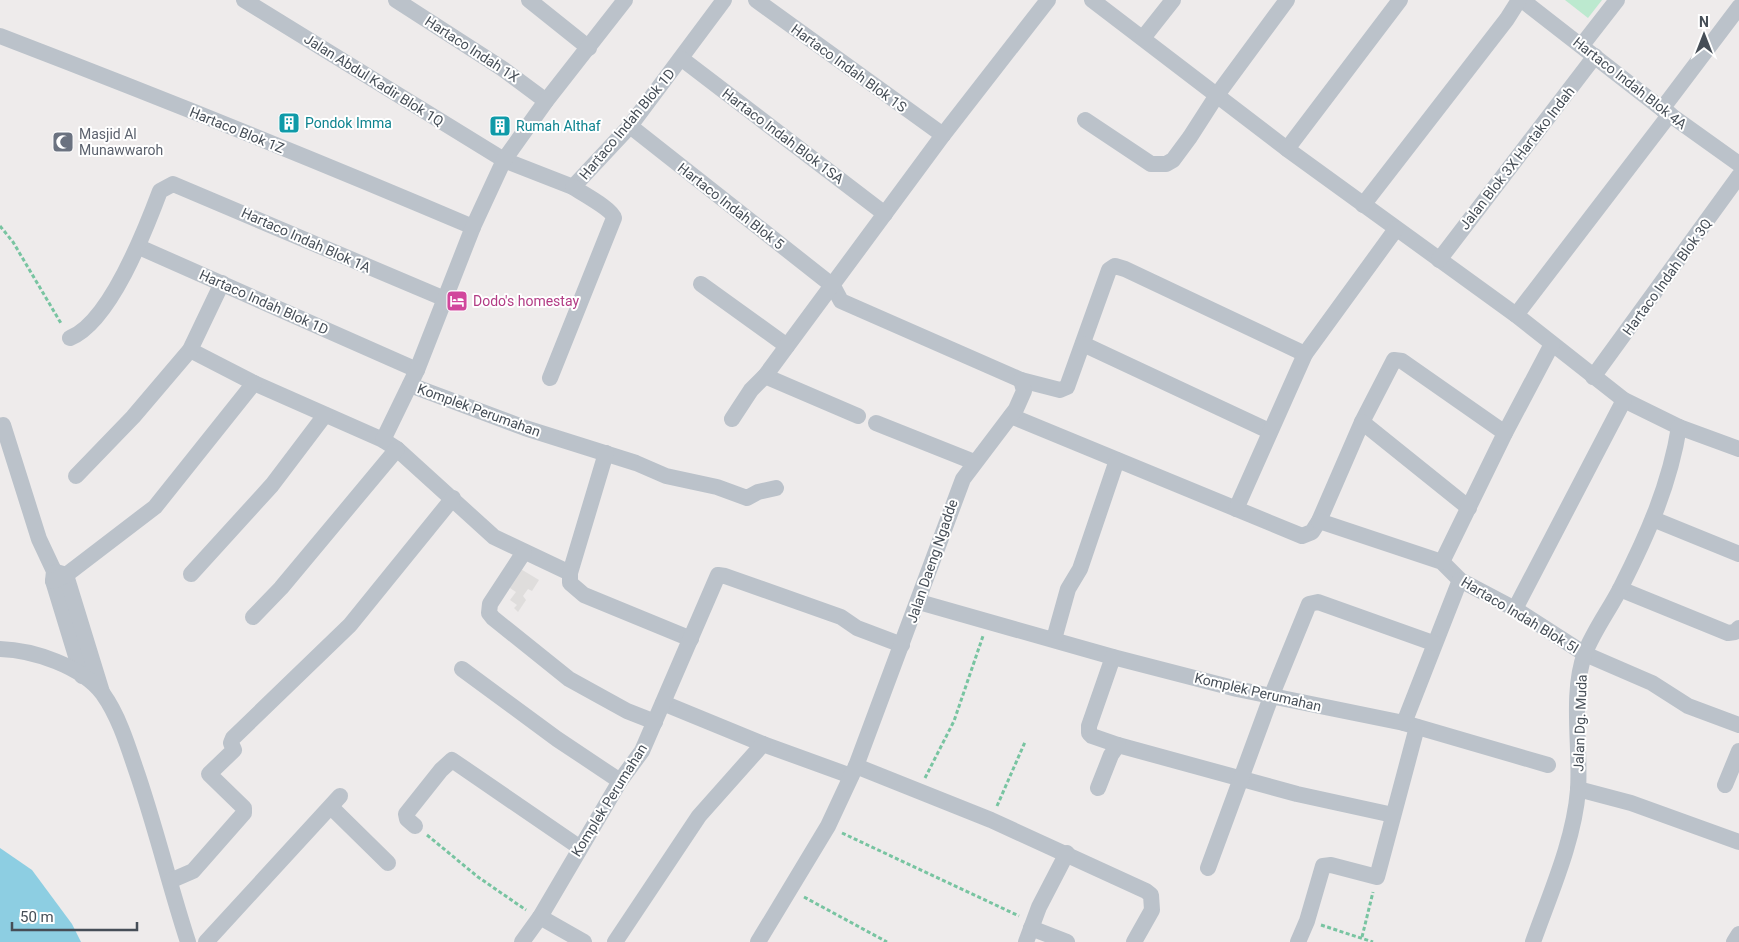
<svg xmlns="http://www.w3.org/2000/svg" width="1739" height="942" font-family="Roboto,sans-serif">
<rect width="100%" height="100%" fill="#eeebeb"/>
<polygon fill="#dfdddc" points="519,568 539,580 532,591 528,589 523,596 526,600 518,612 514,608 517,605 510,600 516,592 507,586"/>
<polygon fill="#bce9cf" points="1565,0 1602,0 1588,18"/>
<polygon fill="#8dcee2" points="0,848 32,870 72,924 81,942 0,942"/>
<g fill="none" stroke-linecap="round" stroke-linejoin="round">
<g stroke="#78c4a1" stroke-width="3" stroke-dasharray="4 2.5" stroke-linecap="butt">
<polyline points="0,226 13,242 62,325"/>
<polyline points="925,778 954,721 983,636"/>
<polyline points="997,806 1025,742"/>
<polyline points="842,833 1019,916"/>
<polyline points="427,835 478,877 526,910"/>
<polyline points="804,897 887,942"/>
<polyline points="1321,925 1373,942"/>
<polyline points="1362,937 1373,892"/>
</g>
<g stroke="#bbc2ca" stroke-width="16">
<polyline points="244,0 504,160 573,187 630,126 724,0"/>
<polyline points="396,0 503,69 546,101"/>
<polyline points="529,0 589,48"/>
<polyline points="756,0 943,135"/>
<polyline points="1092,0 1287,149 1516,315 1624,400 1679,427 1739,449"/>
<polyline points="1522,0 1662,109 1739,164"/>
<path d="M0 36C159 97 316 160 473 227"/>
<polyline points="1143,38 1173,0"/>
<polyline points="1582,45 1617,0"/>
<polyline points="682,59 885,214"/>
<polyline points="1662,109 1739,7"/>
<polyline points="1085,120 1151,164 1166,164 1173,160 1190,137 1217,95 1287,0"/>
<polyline points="630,126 833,286 841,301 1021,380 1060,390 1067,387 1109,270 1115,266 1125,269 1305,354"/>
<polyline points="1287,149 1400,0"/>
<polyline points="1363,205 1507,19 1519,0"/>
<polyline points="139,247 417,370"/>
<polyline points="1439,260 1595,56"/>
<polyline points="701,284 787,346"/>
<polyline points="1516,315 1670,114"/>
<path d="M70 338C110 322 145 231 160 191L173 184 445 299"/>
<polyline points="1083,344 1269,431"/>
<polyline points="190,350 254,383 383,440 397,449 494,537 570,573 570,583 584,595 691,639"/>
<polyline points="765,376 858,416"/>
<polyline points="1593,377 1739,176"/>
<path d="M550 378 614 218C612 209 583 194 573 187"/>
<polyline points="410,385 525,428 636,463 666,476 717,487 747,498 758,492 776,488"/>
<polyline points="1011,416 1302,536 1312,532 1319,521 1362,422 1394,360 1402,361 1505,433"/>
<polyline points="732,419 751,390 765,376 943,135 1048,0"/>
<polyline points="1362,422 1469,508"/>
<polyline points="876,423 974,462"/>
<polyline points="0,426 3,425 39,539 54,571 53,581 82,676"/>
<polyline points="383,440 417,370 473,227 504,160 546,101 625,0"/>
<polyline points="76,476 133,417 190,350 222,283"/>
<polyline points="1236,509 1305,354 1396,229"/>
<polyline points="1653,519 1739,554"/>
<polyline points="1319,521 1442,562 1460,580 1515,609 1585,654 1652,683 1688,706 1739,725"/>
<polyline points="524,552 490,604 489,613 493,618 569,679 627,711 655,722"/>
<polyline points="1442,562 1505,433 1552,344"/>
<polyline points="56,572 66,575 102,692"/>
<polyline points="570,573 606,453"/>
<polyline points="191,574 272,485 325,415"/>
<polyline points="53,581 66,575 155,507 254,383"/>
<polyline points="1620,589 1728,633 1735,632 1739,628"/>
<polyline points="919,602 1113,657 1237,689 1404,723 1548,765"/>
<polyline points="1515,609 1624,400"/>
<polyline points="253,617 281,588 397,449"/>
<polyline points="1054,639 1068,589 1080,569 1117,460"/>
<path d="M0 649C33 650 82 666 103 694 118 715 127 743 135 767 155 824 169 884 188 942"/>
<polyline points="462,669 557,739 620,781"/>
<polyline points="663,703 763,744 851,776"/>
<polyline points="1404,723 1460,580"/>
<polyline points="1118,745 1297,794 1393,815"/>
<polyline points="856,766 991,820 1146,891 1151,895 1152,910 1134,942"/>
<polyline points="1725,785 1739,751"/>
<polyline points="1098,788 1111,755 1118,745 1092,736 1089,733 1089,726 1113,657"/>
<polyline points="1578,789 1631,803 1739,842"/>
<polyline points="331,807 388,863"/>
<polyline points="415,826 407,819 406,814 441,770 452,760 579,847"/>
<polyline points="1208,868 1271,697 1309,604 1318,602 1433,643"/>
<polyline points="170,881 193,871 244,813 244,808 209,774 234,750 231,743 233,738 350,625 453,498"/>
<polyline points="540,917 584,942"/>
<polyline points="1031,928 1067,942"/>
<polyline points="206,942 340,796"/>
<polyline points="522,942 540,917 620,781 642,751 718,575 725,576 841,617 857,628 902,645"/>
<polyline points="615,942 699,816 763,744"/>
<polyline points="758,942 828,826 856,766 963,479 1016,409 1024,391 1021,380"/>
<polyline points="1026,942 1039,907 1067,853"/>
<polyline points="1298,942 1307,921 1323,866 1331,865 1377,877 1417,727"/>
<path d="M1533 942C1550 894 1574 841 1578 790 1581 748 1570 693 1585 653 1594 630 1610 609 1621 587 1647 536 1670 484 1679 427"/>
<polyline points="1734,942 1739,934"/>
</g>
</g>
<defs>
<g id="building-square" transform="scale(1.125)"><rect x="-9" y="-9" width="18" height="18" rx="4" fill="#0f9aa8" stroke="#fff"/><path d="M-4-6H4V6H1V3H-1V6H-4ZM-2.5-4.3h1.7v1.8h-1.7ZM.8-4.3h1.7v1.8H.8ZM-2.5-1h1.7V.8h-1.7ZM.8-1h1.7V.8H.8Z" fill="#fff"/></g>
<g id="mosque-square" transform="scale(1.125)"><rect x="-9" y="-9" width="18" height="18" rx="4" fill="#6b7280" stroke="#fff"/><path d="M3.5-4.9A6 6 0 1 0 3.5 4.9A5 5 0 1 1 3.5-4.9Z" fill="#fff"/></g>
<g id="hotel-square" transform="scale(1.125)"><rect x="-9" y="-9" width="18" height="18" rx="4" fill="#d1479c" stroke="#fff"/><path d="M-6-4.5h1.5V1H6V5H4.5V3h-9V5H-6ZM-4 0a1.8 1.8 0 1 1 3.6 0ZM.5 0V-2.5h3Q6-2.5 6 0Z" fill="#fff"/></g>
</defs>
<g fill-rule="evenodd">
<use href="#building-square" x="289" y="123"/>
<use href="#building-square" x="500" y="126"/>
<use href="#mosque-square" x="63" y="142"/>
<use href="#hotel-square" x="457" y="301"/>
</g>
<g text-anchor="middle" stroke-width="4" stroke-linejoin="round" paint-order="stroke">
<g font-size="14" fill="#464e57" stroke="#fff">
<text transform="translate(472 49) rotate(33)" y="5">Hartaco Indah 1X</text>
<text transform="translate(849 68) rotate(36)" y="5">Hartaco Indah Blok 1S</text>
<text transform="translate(374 80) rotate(32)" y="5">Jalan Abdul Kadir Blok 1Q</text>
<text transform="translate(1630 83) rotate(38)" y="5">Hartaco Indah Blok 4A</text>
<text transform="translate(627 124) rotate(-50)" y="5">Hartaco Indah Blok 1D</text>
<text transform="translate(237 130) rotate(22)" y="5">Hartaco Blok 1Z</text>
<text transform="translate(783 136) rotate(37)" y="5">Hartaco Indah Blok 1SA</text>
<text transform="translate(1517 158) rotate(-52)" y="5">Jalan Blok 3X Hartako Indah</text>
<text transform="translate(731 206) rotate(38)" y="5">Hartaco Indah Blok 5</text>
<text transform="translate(306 240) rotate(24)" y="5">Hartaco Indah Blok 1A</text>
<text transform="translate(1667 277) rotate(-54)" y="5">Hartaco Indah Blok 3Q</text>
<text transform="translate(264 302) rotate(24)" y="5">Hartaco Indah Blok 1D</text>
<text transform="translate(479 410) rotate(20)" y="5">Komplek Perumahan</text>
<text transform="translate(932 561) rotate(-71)" y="5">Jalan Daeng Ngadde</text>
<text transform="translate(1520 615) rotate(31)" y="5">Hartaco Indah Blok 5I</text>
<text transform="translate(1258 692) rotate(13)" y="5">Komplek Perumahan</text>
<text transform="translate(1580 723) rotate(-88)" y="5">Jalan Dg. Muda</text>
<text transform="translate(609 800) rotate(-58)" y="5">Komplek Perumahan</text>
</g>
<g font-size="14" fill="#0d838f" stroke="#fff" text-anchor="start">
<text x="305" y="128">Pondok Imma</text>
<text x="516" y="131">Rumah Althaf</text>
</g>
<g font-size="14" fill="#5b616d" stroke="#fff" text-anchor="start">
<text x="79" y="139">Masjid Al<tspan x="79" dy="16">Munawwaroh</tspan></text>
</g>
<g font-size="14" fill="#b23c85" stroke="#fff" text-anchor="start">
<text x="473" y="306">Dodo's homestay</text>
</g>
</g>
<g transform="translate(1704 35)" stroke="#ffffff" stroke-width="4" paint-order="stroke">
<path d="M0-4L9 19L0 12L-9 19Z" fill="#464e57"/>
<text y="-8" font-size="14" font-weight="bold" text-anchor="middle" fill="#464e57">N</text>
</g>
<path d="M12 922v8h125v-8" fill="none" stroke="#464e57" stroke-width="2.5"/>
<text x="20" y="922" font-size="15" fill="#464e57" stroke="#ffffff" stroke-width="4" paint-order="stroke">50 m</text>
</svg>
